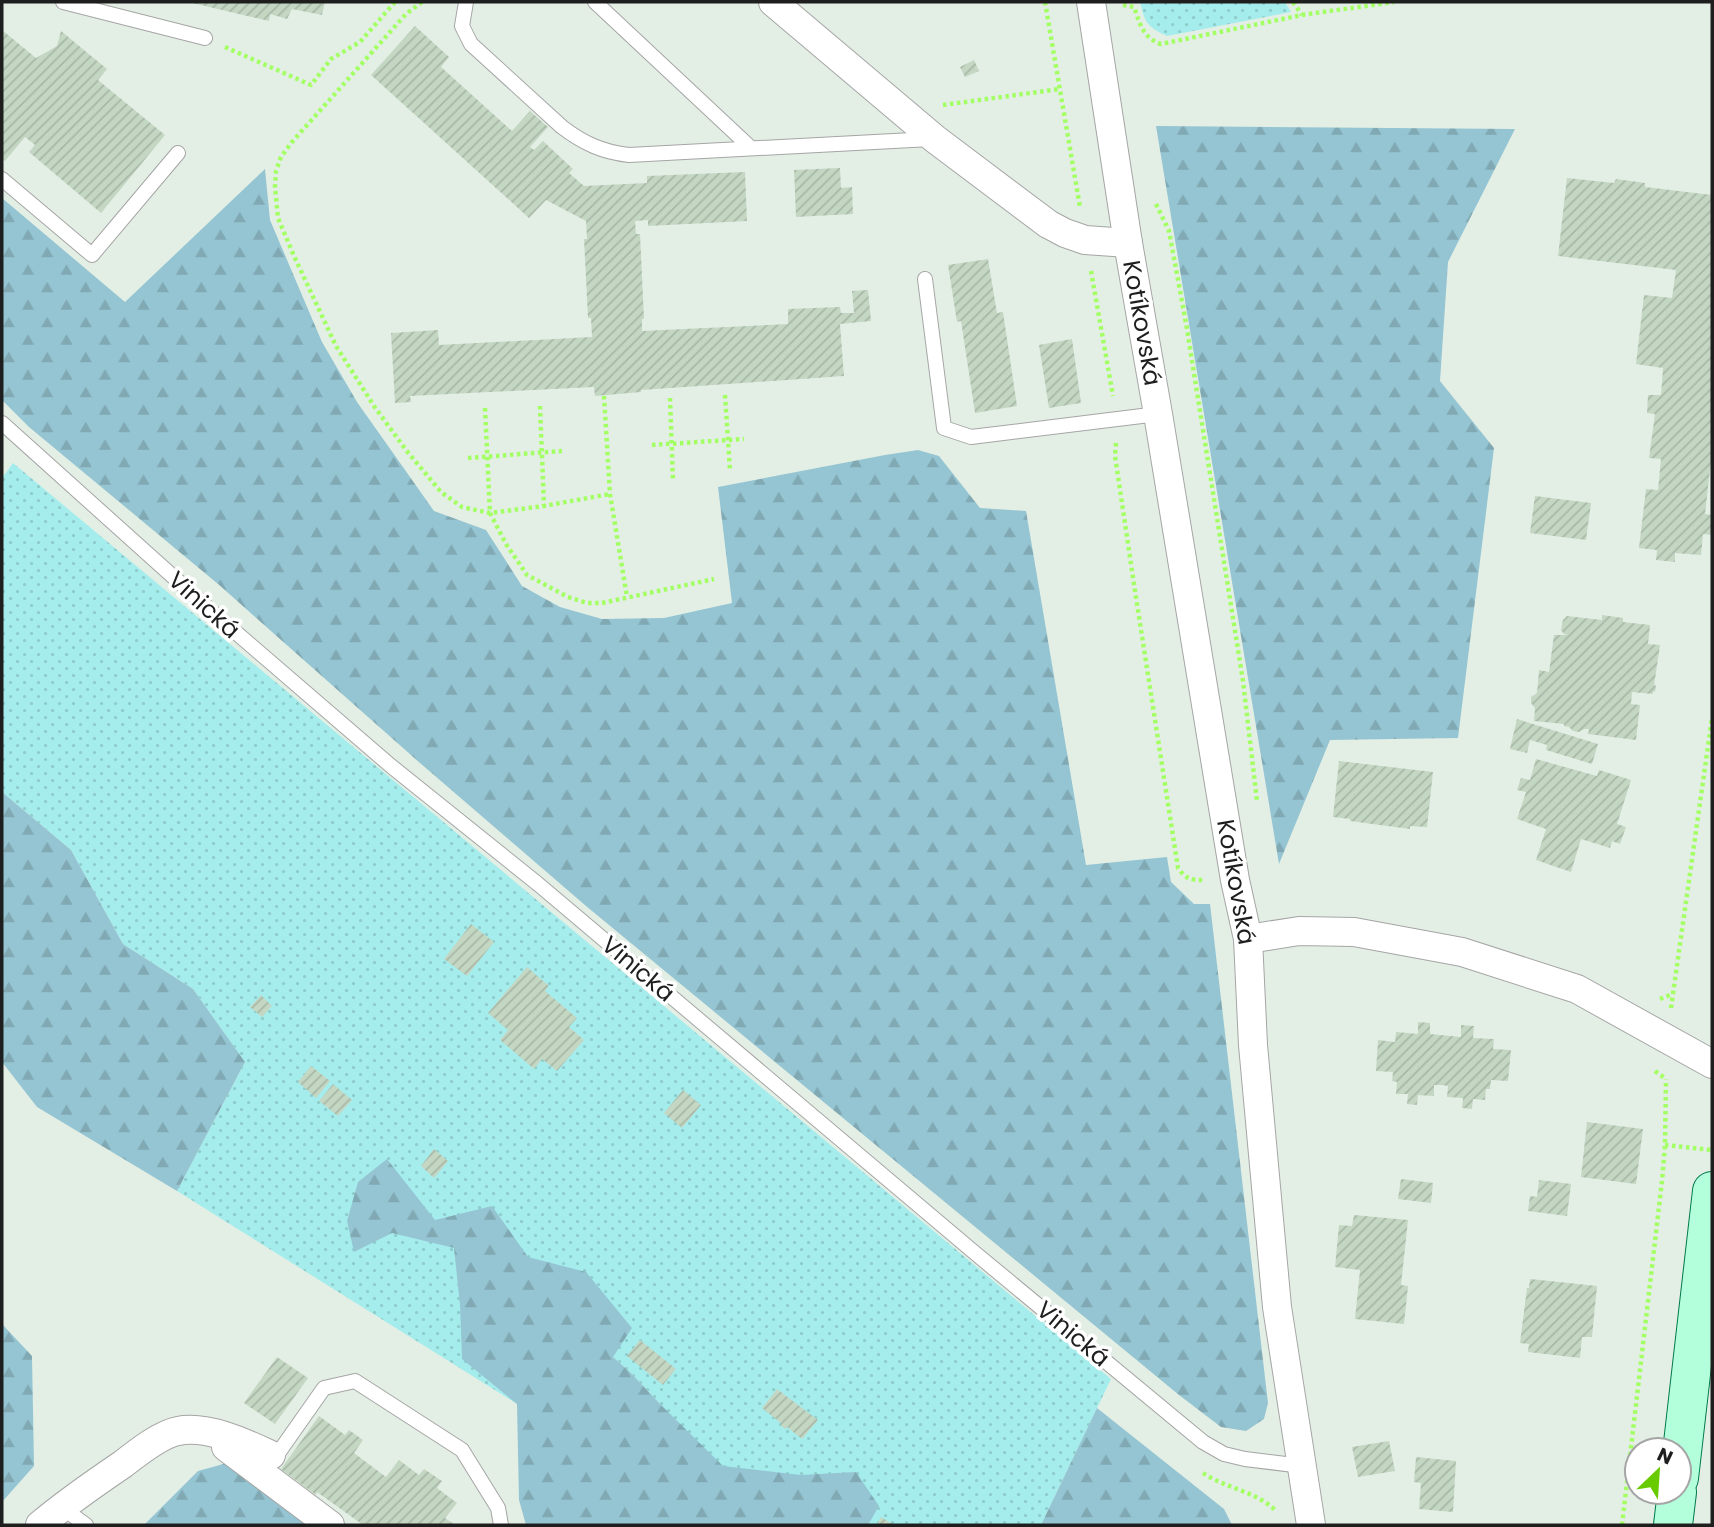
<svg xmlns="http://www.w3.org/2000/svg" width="1714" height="1527" font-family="Poppins,sans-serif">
<defs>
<pattern id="grass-dots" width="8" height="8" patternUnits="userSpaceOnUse" patternTransform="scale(1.75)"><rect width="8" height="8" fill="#a5eded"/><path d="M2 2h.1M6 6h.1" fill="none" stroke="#8ecbcb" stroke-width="1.8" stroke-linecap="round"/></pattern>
<pattern id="forest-firs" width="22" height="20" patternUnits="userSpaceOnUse" patternTransform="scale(1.75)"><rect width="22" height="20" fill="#95c5d2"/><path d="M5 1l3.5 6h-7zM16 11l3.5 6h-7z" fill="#80a9b4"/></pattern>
<pattern id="building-hatch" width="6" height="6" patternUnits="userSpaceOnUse" patternTransform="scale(1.75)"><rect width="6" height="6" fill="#c4d7c3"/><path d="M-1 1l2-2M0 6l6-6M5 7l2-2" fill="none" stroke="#a8b8a7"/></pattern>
</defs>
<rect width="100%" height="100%" fill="#e3efe5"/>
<g fill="url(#grass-dots)">
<path d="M1140 2H1285L1291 12 1167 36C1147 27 1145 23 1140 2Z"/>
<polygon points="13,463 1111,1379 1041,1525 721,1525 661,1405 631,1373 613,1357 517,1404 177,1191 245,1062 193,989 123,944 71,850 2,792 2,478"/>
</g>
<g fill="url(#forest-firs)">
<polygon points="1156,126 1515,129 1448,262 1440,381 1494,448 1458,738 1330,740 1279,864"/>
<polygon points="265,169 270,220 322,342 357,402 434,511 486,530 522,586 560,607 602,619 664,618 732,603 718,487 885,455 918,450 939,456 980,508 1026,511 1086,865 1167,857 1171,882 1194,904 1210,904 1266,1386 1268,1403 1264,1419 1246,1431 1221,1427 1179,1395 586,906 420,763 218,584 29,427 2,400 2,198 125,302"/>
<polygon points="2,792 71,850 123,944 193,989 245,1062 177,1191 37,1107 2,1062"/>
<polygon points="387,1159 435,1220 492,1206 528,1257 586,1272 632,1328 613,1357 631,1373 661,1405 723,1466 801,1475 856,1472 879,1506 868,1525 526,1525 519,1500 517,1404 462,1359 460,1305 454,1248 392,1233 354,1252 347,1221 358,1182"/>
<polygon points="2,1324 32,1356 34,1466 2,1502"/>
<polygon points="1097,1408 1224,1509 1232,1525 1041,1525"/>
<polygon points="249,1457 334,1525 144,1525 198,1471"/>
</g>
<g fill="url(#building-hatch)">
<polygon points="188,2 325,2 322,15 292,9 287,19 270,14 269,21"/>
<polygon points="415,26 449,57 441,67 512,131 530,111 548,127 530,147 534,150 543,141 573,169 569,173 584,186 647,183 647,176 745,172 747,221 648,226 648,220 635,221 636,234 640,234 644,319 642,319 642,331 788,324 788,309 840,307 841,313 854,313 852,291 868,290 871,321 840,324 844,376 641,390 641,392 595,396 594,387 410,396 411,402 395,403 391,333 438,330 439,345 592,337 591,318 588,318 584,239 587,239 586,221 546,200 529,218 371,75"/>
<polygon points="2,30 36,58 57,46 61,31 107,69 98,80 165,135 101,213 29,152 35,145 25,137 5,161 2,159"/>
<polygon points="974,60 979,71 965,77 960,67"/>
<polygon points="840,168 841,188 852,187 853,214 796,217 794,170"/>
<polygon points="1567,178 1614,183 1616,179 1645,183 1645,187 1712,195 1712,452 1705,514 1712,515 1712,535 1703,534 1701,555 1675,553 1675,562 1656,560 1657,550 1639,548 1646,489 1658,490 1661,459 1649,458 1655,414 1647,413 1648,395 1661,395 1663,368 1636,364 1644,295 1672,298 1676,270 1558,256"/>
<polygon points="988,259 997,313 1003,312 1017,406 975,413 961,321 957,322 948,265"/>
<polygon points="1072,339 1081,403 1049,408 1039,345"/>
<polygon points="1535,496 1591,503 1586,540 1530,533"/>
<polygon points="1602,615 1623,618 1623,622 1650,625 1648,644 1660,645 1654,686 1656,685 1655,692 1653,691 1653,694 1632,692 1631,704 1640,705 1636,740 1588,734 1589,729 1584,729 1579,732 1573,731 1569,727 1564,726 1564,724 1534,721 1535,708 1531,703 1531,697 1537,693 1539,670 1549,672 1554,635 1568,635 1564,634 1561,630 1563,620 1567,616 1602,620"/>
<polygon points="1517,719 1598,744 1592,764 1546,750 1547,745 1530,740 1527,753 1510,749"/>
<polygon points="1536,759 1597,776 1599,770 1631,780 1617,824 1626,827 1620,844 1612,841 1610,848 1581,839 1571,872 1536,860 1546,829 1517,819 1526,792 1517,790 1521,778 1530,780"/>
<polygon points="1339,761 1433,772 1427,827 1410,826 1410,829 1350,821 1350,819 1333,817"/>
<polygon points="471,924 494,942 467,976 444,959"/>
<polygon points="527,967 549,986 545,991 577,1018 569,1027 584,1040 557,1071 542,1059 534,1069 500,1040 508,1030 488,1013"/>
<polygon points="261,995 272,1006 262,1017 250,1007"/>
<polygon points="1418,1022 1430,1023 1430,1034 1461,1037 1461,1025 1474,1026 1473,1038 1494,1039 1493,1049 1511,1050 1508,1081 1491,1080 1490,1089 1486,1089 1485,1100 1473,1099 1472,1109 1462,1108 1463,1098 1447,1097 1448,1086 1442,1085 1434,1085 1434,1096 1418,1095 1417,1105 1407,1104 1408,1094 1396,1094 1397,1082 1392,1081 1393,1072 1376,1071 1378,1040 1395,1042 1396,1032 1418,1034"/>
<polygon points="311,1066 330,1081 316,1098 298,1082"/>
<polygon points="333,1084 352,1100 338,1116 319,1101"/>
<polygon points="683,1090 701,1105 682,1128 664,1113"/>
<polygon points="1587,1122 1643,1129 1636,1184 1581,1177"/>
<polygon points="434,1149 448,1161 434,1178 421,1166"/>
<polygon points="1401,1179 1433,1183 1431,1203 1398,1199"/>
<polygon points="1539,1180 1571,1184 1567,1216 1528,1211 1530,1196 1537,1197"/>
<polygon points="1354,1215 1408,1220 1401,1285 1408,1286 1404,1324 1355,1319 1360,1270 1335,1267 1339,1225 1352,1226"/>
<polygon points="1530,1279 1597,1286 1592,1337 1582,1337 1580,1358 1528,1352 1529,1344 1520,1343 1527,1288 1529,1288"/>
<polygon points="640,1340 676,1369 663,1385 627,1356"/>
<polygon points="277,1357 308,1378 275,1424 244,1403"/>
<polygon points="777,1389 818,1420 802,1439 787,1427 785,1429 780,1425 782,1424 762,1408"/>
<polygon points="319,1416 345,1435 349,1430 363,1440 354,1453 386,1477 399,1460 419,1475 424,1469 442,1481 437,1488 457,1503 445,1518 455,1525 363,1525 317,1492 316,1495 281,1469"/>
<polygon points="1389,1441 1395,1471 1358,1477 1352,1447"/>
<polygon points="1416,1457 1456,1461 1453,1512 1419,1509 1421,1483 1414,1482"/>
<polygon points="881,1517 894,1525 877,1525"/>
</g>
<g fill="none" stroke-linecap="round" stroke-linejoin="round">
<g stroke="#a5a5a5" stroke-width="16">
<g id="service">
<polyline points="63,2 205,38"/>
<path d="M466 2 462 26 471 44 562 127C583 143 602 152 629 155L931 139"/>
<polyline points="595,2 751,148"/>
<polyline points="2,179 92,255 178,153"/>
<polyline points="925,279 944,428 971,437 1158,414"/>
<polyline points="2,423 218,617 391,766 538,884 975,1253 1203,1442 1224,1454 1245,1459 1302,1466"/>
<polyline points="271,1455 279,1452 324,1388 355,1381 462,1450 498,1508 501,1525"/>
<polyline points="61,1507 86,1525"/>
</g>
</g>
<g stroke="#a5a5a5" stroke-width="30">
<g id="minor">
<polyline points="773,2 935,139 1048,224 1065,233 1085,240 1128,243"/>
<polyline points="1091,2 1128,243 1158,414 1235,880 1248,939 1253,1045 1277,1307 1311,1525"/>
<polyline points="1248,939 1299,931 1354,932 1462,952 1577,989 1712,1064"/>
<polyline points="226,1447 330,1525"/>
<path d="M40 1525C66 1503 95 1483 123 1464 137 1453 161 1434 178 1431 207 1425 245 1443 271 1455"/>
</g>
</g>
<g stroke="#007949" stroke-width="40">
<g id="secondary">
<polyline points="1679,1478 1712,1191"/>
<polyline points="1673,1525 1677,1492"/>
</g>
</g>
<g stroke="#a3ff64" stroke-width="4.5" stroke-dasharray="3.5 3.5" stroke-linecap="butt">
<polyline points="422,2 406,14 292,142 281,157 276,171 275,187 278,218 294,256 336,346 374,406 406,450 441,492 462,507 490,513 544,506 610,494"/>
<polyline points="1045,2 1080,207"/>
<polyline points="1293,2 1302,15"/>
<path d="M1123 5 1134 7C1140 24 1143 38 1161 44L1302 15 1394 2"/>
<polyline points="225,47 311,85 331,59 360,42 395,2"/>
<polyline points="943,105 1060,89"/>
<polyline points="1156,204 1169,231 1186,323 1243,681 1257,801"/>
<polyline points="1091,271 1113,396"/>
<polyline points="725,395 730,470"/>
<polyline points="604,396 610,494 627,597"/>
<polyline points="670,398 673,481"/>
<polyline points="540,406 544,506"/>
<polyline points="485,408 490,513 506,544 527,575 568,597 587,603 602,603 714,579"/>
<path d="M1116 443 1115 456 1135 591 1178 868C1186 879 1190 880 1204 880"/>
<polyline points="652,445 744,439"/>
<polyline points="468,458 562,451"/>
<polyline points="1660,999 1672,994"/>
<polyline points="1671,1008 1712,718"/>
<polyline points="1655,1071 1666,1079"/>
<polyline points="1665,1145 1712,1150"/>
<path d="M1203 1473C1225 1488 1255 1491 1275 1510"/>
<polyline points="1622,1525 1662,1181 1665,1145 1666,1079"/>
</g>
<use href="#service" stroke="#fff" stroke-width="14"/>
<use href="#minor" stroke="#fff" stroke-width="28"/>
<use href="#secondary" stroke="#b3fedb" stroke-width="38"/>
</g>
<g text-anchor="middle" stroke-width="7" stroke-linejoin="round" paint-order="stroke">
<g font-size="24" fill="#1e1e1e" stroke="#fff">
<text transform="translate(1142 323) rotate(80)" y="8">Kotíkovská</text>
<text transform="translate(204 605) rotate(42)" y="8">Vinická</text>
<text transform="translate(1236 882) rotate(80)" y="8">Kotíkovská</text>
<text transform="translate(638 969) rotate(40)" y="8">Vinická</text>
<text transform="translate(1073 1334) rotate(40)" y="8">Vinická</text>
</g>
</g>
<rect width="1714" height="1527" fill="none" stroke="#1e1e1e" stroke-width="7"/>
<g transform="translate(1658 1471) rotate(25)"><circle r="33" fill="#ffffff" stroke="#a5a5a5" stroke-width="2"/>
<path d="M0-5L12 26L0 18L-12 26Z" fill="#67cb00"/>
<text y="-10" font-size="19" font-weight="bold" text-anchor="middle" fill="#1e1e1e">N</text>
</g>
</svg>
